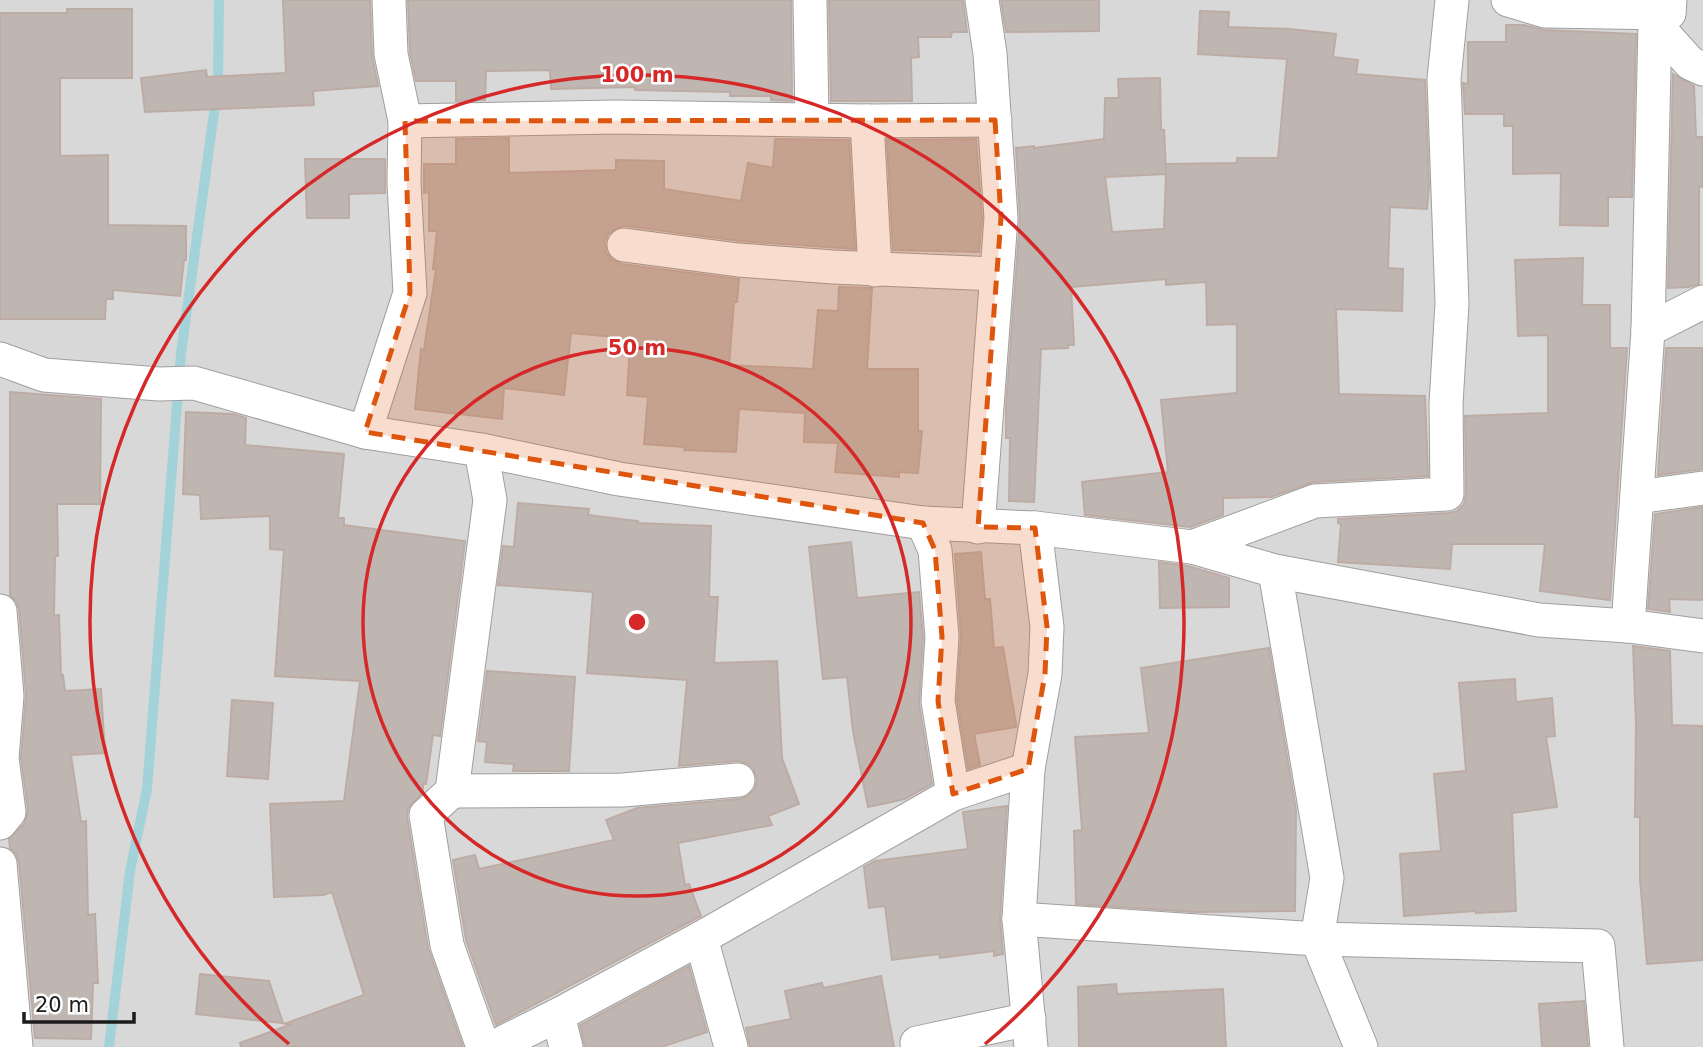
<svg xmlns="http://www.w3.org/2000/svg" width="1703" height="1047" font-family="'DejaVu Sans',sans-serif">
<rect width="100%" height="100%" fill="#ece7e1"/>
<rect fill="#d9d8d8" x="0" y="0" width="1703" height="1047"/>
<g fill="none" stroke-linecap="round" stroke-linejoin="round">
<polyline stroke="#a3d2d8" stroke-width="10" points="109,1047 130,871 147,789 181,353 218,84 219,0"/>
</g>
<g fill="#c0b6b1" stroke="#bdaca4" stroke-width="2" fill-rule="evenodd">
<polygon points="283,0 370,0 372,55 378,86 313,91 314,105 145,112 141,78 206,70 207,77 286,73"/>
<polygon points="408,0 791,0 792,101 771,100 771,96 730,96 730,92 635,90 635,87 551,89 550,70 486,71 485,100 456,101 456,81 416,81 410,52"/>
<polygon points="829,0 963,0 967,32 952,32 951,37 918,37 919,57 911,58 912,101 831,101"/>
<polygon points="1001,0 1099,0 1099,31 1006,32"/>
<polygon points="67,9 132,9 132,78 60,78 60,156 108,155 108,225 186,226 186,260 184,260 180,296 113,290 113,299 106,299 105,319 0,319 0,13 67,13"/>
<path d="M1200 11 1229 12 1228 27 1290 29 1336 34 1333 57 1358 60 1356 74 1425 80 1429 186 1427 209 1390 207 1388 268 1403 269 1402 311 1336 309 1339 394 1425 396 1428 476 1314 482 1271 497 1223 498V515L1190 527 1085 515 1082 482 1168 472 1161 400 1237 393V324L1207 325 1206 282 1166 285V279L1071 287 1074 345H1068V348L1041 349 1034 502 1009 501 1010 438H1006V406L1020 219 1016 148 1034 146V148L1104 139 1105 98H1119L1118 79 1160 78 1161 130H1164L1166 172V164L1237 163V158H1278L1287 59 1198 54ZM1166 174 1164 229 1112 232 1105 177Z"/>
<polygon points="1506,25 1524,25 1544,30 1636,34 1632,197 1608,197 1608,226 1560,225 1561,173 1513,174 1513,126 1504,126 1504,114 1465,114 1463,83 1468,84 1468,42 1506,42"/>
<polygon points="1673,74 1694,86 1696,137 1703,137 1703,187 1699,186 1699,284 1689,287 1668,288"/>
<polygon points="509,138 509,173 616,170 616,160 664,161 664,189 741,201 748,163 773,168 775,139 849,140 855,249 740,241 626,226 616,228 608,234 605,242 606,252 612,260 621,264 739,279 737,302 734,302 729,365 813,369 818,310 838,311 839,287 872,288 867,369 918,369 918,431 922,431 918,473 899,472 899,477 835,472 838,443 804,442 805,413 739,409 736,452 684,450 685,447 644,444 648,397 627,395 630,343 626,343 626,338 571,333 564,395 504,388 502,419 415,409 421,349 424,350 436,269 433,269 437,231 429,231 429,192 424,193 424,164 456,164 456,139"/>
<polygon points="976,139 982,218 979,252 893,250 887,140"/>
<polygon points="305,159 385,159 385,193 349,194 349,218 307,218"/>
<polygon points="1583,258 1582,305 1610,305 1610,348 1627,348 1610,600 1540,591 1545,544 1452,544 1450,569 1338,562 1341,524 1338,523 1338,519 1448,513 1457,511 1464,504 1466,494 1465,416 1548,413 1548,335 1518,336 1515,260"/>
<polygon points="1666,348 1703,348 1703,469 1658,475"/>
<polygon points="10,392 101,399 100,504 57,504 58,556 55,556 54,616 59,615 61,675 63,675 65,691 101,689 105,753 71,755 81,822 86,821 88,915 95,914 98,983 93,983 91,1039 35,1038 19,862 16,854 10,848 9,839 24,824 28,810 21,758 26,695 19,609 16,601 10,595"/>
<polygon points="186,412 233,414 246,418 245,445 344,454 338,518 344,518 344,525 465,541 440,736 433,735 426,784 423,784 423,792 408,808 407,817 428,948 463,1047 241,1047 240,1043 292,1024 284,1024 364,995 332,892 323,895 274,897 270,804 344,801 360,681 275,676 284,550 270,549 270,516 201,519 200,495 183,494"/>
<polygon points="518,503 589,509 588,515 638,521 637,523 711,526 709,597 718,597 714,663 777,661 782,758 799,804 768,816 772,825 678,843 685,885 689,884 701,916 496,1025 466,940 453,860 475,855 479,869 614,840 606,820 637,808 740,799 748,796 755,789 757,779 753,768 747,763 737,761 679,766 687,680 587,673 593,592 498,585 503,546 514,547"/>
<polygon points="1703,507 1703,600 1669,599 1670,612 1648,609 1655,514"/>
<polygon points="851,542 857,598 919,592 923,637 919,704 932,784 905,799 868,807 853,731 847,677 823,679 809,547"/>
<polygon points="981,552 985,599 990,599 994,648 1003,647 1016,724 1016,727 974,734 980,765 968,769 957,700 961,636 955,554"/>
<polygon points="1159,562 1188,566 1229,578 1229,607 1160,608"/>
<polygon points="1633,646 1670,651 1672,725 1703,726 1703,960 1647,964 1640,879 1640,817 1635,817 1636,724"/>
<polygon points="1269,648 1296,810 1295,911 1195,912 1076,904 1074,831 1082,830 1075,737 1149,733 1141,668"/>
<polygon points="487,671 575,677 569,771 513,771 514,764 485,762 487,742 478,741"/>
<polygon points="1515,679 1516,702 1552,698 1555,736 1546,737 1557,807 1512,813 1516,911 1476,913 1476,911 1404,916 1400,854 1441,851 1434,774 1466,771 1459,683"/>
<polygon points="232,700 273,703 268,779 227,776"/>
<polygon points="1007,806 1000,918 1003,954 994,956 994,951 940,958 939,954 892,960 885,906 869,908 864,867 875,861 968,849 963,812"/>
<polygon points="689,966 707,1032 661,1047 585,1047 580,1025"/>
<polygon points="200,974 269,981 283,1023 196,1014"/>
<polygon points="881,976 894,1047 750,1047 746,1028 791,1019 785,991 822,983 823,988"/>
<polygon points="1116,984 1117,994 1223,989 1226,1047 1079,1047 1078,987"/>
<polygon points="1584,1001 1588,1047 1542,1047 1539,1004"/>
</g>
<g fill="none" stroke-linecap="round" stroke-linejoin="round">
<g stroke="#9f9f9f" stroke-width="35">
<g id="street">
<polyline points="810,0 812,119"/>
<polyline points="1508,0 1545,11 1669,13"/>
<polyline points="1655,24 1690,63 1703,69"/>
<polyline points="405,121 615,117 867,121 995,120"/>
<polyline points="867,121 875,270"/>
<polyline points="624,245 738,260 833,267 996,274"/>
<polyline points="1648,330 1703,302"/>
<polyline points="0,359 44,375 159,384 194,383 365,432 481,450 619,479 923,523 1035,528 1192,547 1275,571 1539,620 1628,626 1703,636"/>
<polyline points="365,432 410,293 404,183 405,121 391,54 389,0"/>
<polyline points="481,450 490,500 452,791 426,815 447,945 483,1047"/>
<polyline points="1637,497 1703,488"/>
<polyline points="923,523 935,550 942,637 938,701 953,794"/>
<polyline points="978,527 1001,218 990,54 982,0"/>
<polyline points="1192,547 1315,501 1447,494 1446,404 1452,303 1444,79 1452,0"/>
<polyline points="1275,571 1327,878 1317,939 1361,1047"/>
<polyline points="0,611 7,696 2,758 9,812 0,823"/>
<polyline points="1628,626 1648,330 1655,24 1669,13 1670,0"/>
<polyline points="452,791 623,790 738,780"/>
<polyline points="0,864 16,1047"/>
<polyline points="1019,919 1317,939 1598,946 1607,1047"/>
<polyline points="701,938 731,1047"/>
<polyline points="558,1015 566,1047"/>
<polyline points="917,1043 1029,1019"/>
<polyline points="494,1047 558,1015 701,938 953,794 1028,769"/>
<polyline points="1031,1047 1019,919 1028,769 1045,674 1047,627 1035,528"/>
</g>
</g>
<use href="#street" stroke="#fff" stroke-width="33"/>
</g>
<path fill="#de560d" fill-opacity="0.2" stroke="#de560d" stroke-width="5" stroke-dasharray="14 9" stroke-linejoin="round" d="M995 120 1001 218 978 527 1035 528 1047 627 1045 674 1028 769 953 794 938 701 942 637 935 550 923 523 365 432 410 293 405 121Z"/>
<g fill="none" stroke="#d62828" stroke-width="3.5">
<circle cx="637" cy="622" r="274"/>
<path d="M289 1044A547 547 0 1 1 985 1044"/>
</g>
<circle cx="637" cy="622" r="10" fill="#d62828" stroke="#fff" stroke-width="3.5"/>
<g font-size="21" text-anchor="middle" font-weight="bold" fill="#d62828" stroke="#fff" stroke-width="5" stroke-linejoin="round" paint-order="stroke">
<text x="637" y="82">100 m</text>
<text x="637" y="355">50 m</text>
</g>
<path d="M24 1012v10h110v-10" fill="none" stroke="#1b1b1b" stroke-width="3.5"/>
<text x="35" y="1012" font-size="21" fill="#1b1b1b" stroke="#ffffff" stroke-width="5" paint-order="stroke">20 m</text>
</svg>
